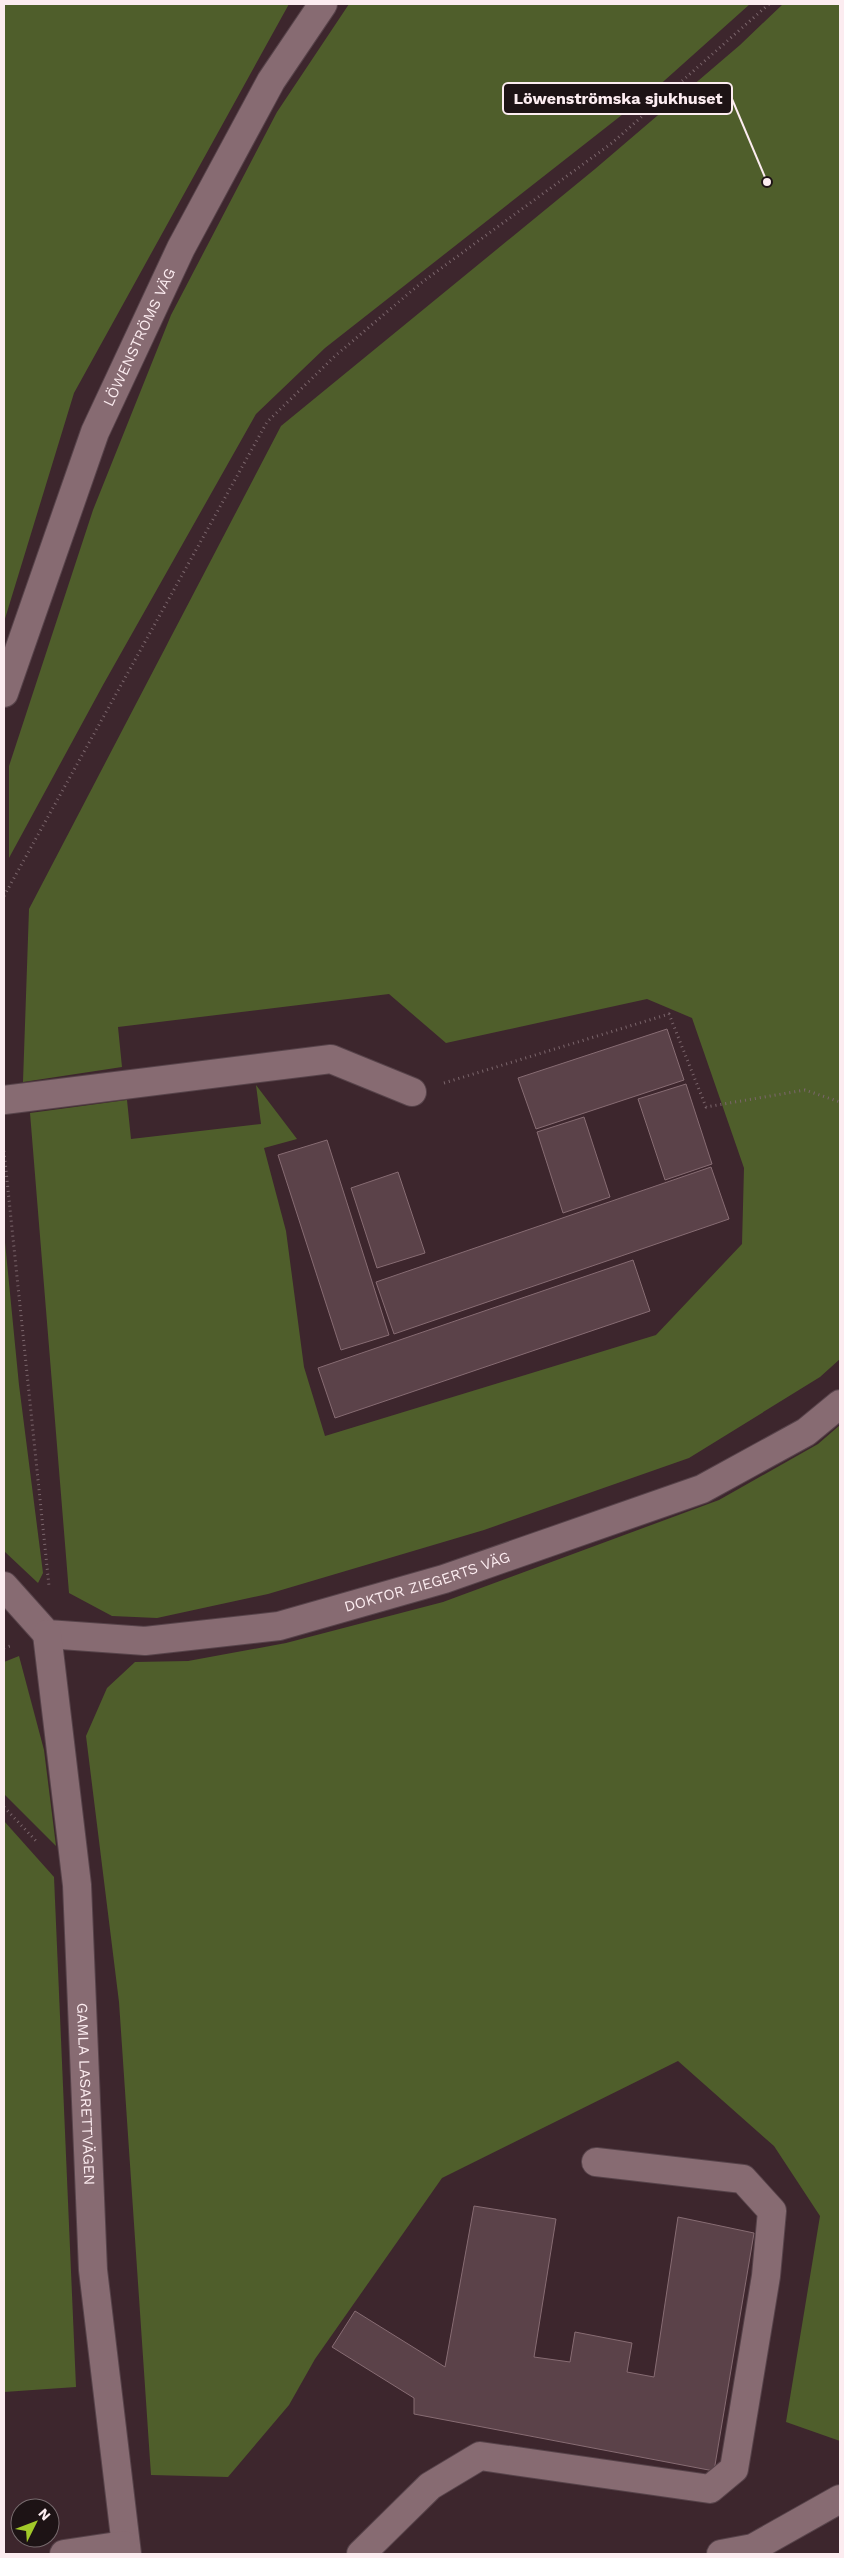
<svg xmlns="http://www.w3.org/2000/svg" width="844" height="2558" font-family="'Work Sans',sans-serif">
<rect width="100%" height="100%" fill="#3d262d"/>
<g fill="#4f5e2b">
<polygon points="4,4 289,4 74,393 4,622"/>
<polygon points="349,4 750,4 655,89 325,348 256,414 103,685 9,858 9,766 93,510 171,315 277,112"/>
<polygon points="783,4 840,4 840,1359 820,1377 689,1458 484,1530 268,1594 157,1618 112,1616 69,1593 30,1113 127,1100 131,1139 261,1124 256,1085 297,1139 264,1148 286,1231 304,1367 325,1436 656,1335 742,1244 744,1168 692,1018 647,999 446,1043 389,994 118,1027 122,1067 23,1082 29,909 281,426 595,169 740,45"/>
<polygon points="4,1232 19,1385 43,1573 38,1583 4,1551"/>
<polygon points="840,1425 840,2441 786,2422 820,2216 774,2146 678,2061 442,2178 315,2359 289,2405 228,2477 151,2475 119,2002 86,1736 107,1688 135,1662 188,1661 286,1643 443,1602 719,1500 818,1444"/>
<polygon points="19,1656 44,1750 56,1846 4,1794 4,1662"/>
<polygon points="4,1821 54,1877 76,2387 4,2392"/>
</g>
<g fill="#5b4249" stroke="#876c73">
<polygon points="667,1029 684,1080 536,1129 518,1078"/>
<polygon points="686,1084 712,1164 665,1180 638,1099"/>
<polygon points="584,1117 610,1197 563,1213 537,1132"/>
<polygon points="327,1140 389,1335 341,1350 278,1155"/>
<polygon points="711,1167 729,1219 394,1334 376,1282"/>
<polygon points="398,1172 425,1253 377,1268 351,1188"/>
<polygon points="633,1260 650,1311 335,1418 318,1368"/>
<polygon points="474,2206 556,2219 534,2357 570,2362 575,2332 632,2343 627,2372 654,2377 678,2217 754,2233 714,2471 414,2414 414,2398 332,2347 355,2311 445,2367"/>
</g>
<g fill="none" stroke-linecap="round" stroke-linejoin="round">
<g stroke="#57434a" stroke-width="30">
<g id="minor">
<path id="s1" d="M4 693 95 432 181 248 271 81 323 4"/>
<polyline points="4,1100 331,1059 412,1092"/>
<path id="s2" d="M4 1586 47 1634 145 1641 279 1626 444 1579 702 1489 806 1432 840 1404"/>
<path id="s3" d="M47 1634 77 1885 93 2270 127 2554"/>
<polyline points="64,2554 124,2545"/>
<polyline points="361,2554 430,2486 480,2456 710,2489 734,2469 766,2276 772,2211 743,2179 596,2162"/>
<polyline points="721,2554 753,2548 840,2499"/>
</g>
</g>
<g stroke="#7b666c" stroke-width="3" stroke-dasharray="1 4" stroke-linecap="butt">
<polyline points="4,896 267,422 335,356 421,283 612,143 769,4"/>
<polyline points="444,1083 669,1014 706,1107 805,1090 840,1102"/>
<polyline points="4,1151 49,1586"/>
<polyline points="4,1648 13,1645"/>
<polyline points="4,1807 38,1843"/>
</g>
<use href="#minor" stroke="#876b72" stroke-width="28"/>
</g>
<g text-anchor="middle" stroke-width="5" stroke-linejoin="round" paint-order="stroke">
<g font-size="15" fill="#fcecf0" stroke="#1d1315">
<text dy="5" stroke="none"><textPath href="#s1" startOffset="381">LÖWENSTRÖMS VÄG</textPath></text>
<text dy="5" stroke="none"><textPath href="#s2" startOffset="452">DOKTOR ZIEGERTS VÄG</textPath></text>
<text dy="5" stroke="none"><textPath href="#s3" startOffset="462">GAMLA LASARETTVÄGEN</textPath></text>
</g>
</g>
<path fill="none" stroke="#fcecf0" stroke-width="2" d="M767 182L732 99"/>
<circle fill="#fcecf0" stroke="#1d1315" stroke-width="2" cx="767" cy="182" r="5"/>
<rect fill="#1d1315" stroke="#fcecf0" stroke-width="2" x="503" y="83" width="229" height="31" rx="5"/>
<g font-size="16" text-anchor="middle" font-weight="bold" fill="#fcecf0">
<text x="618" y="104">Löwenströmska sjukhuset</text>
</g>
<rect width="844" height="2558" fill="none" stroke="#fcecf0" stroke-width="10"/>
<g transform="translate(35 2523) rotate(48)"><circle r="24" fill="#1d1315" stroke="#766a6d"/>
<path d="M0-4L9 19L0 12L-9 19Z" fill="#a2c929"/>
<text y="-8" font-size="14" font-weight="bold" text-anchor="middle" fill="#fcecf0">N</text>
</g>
</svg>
